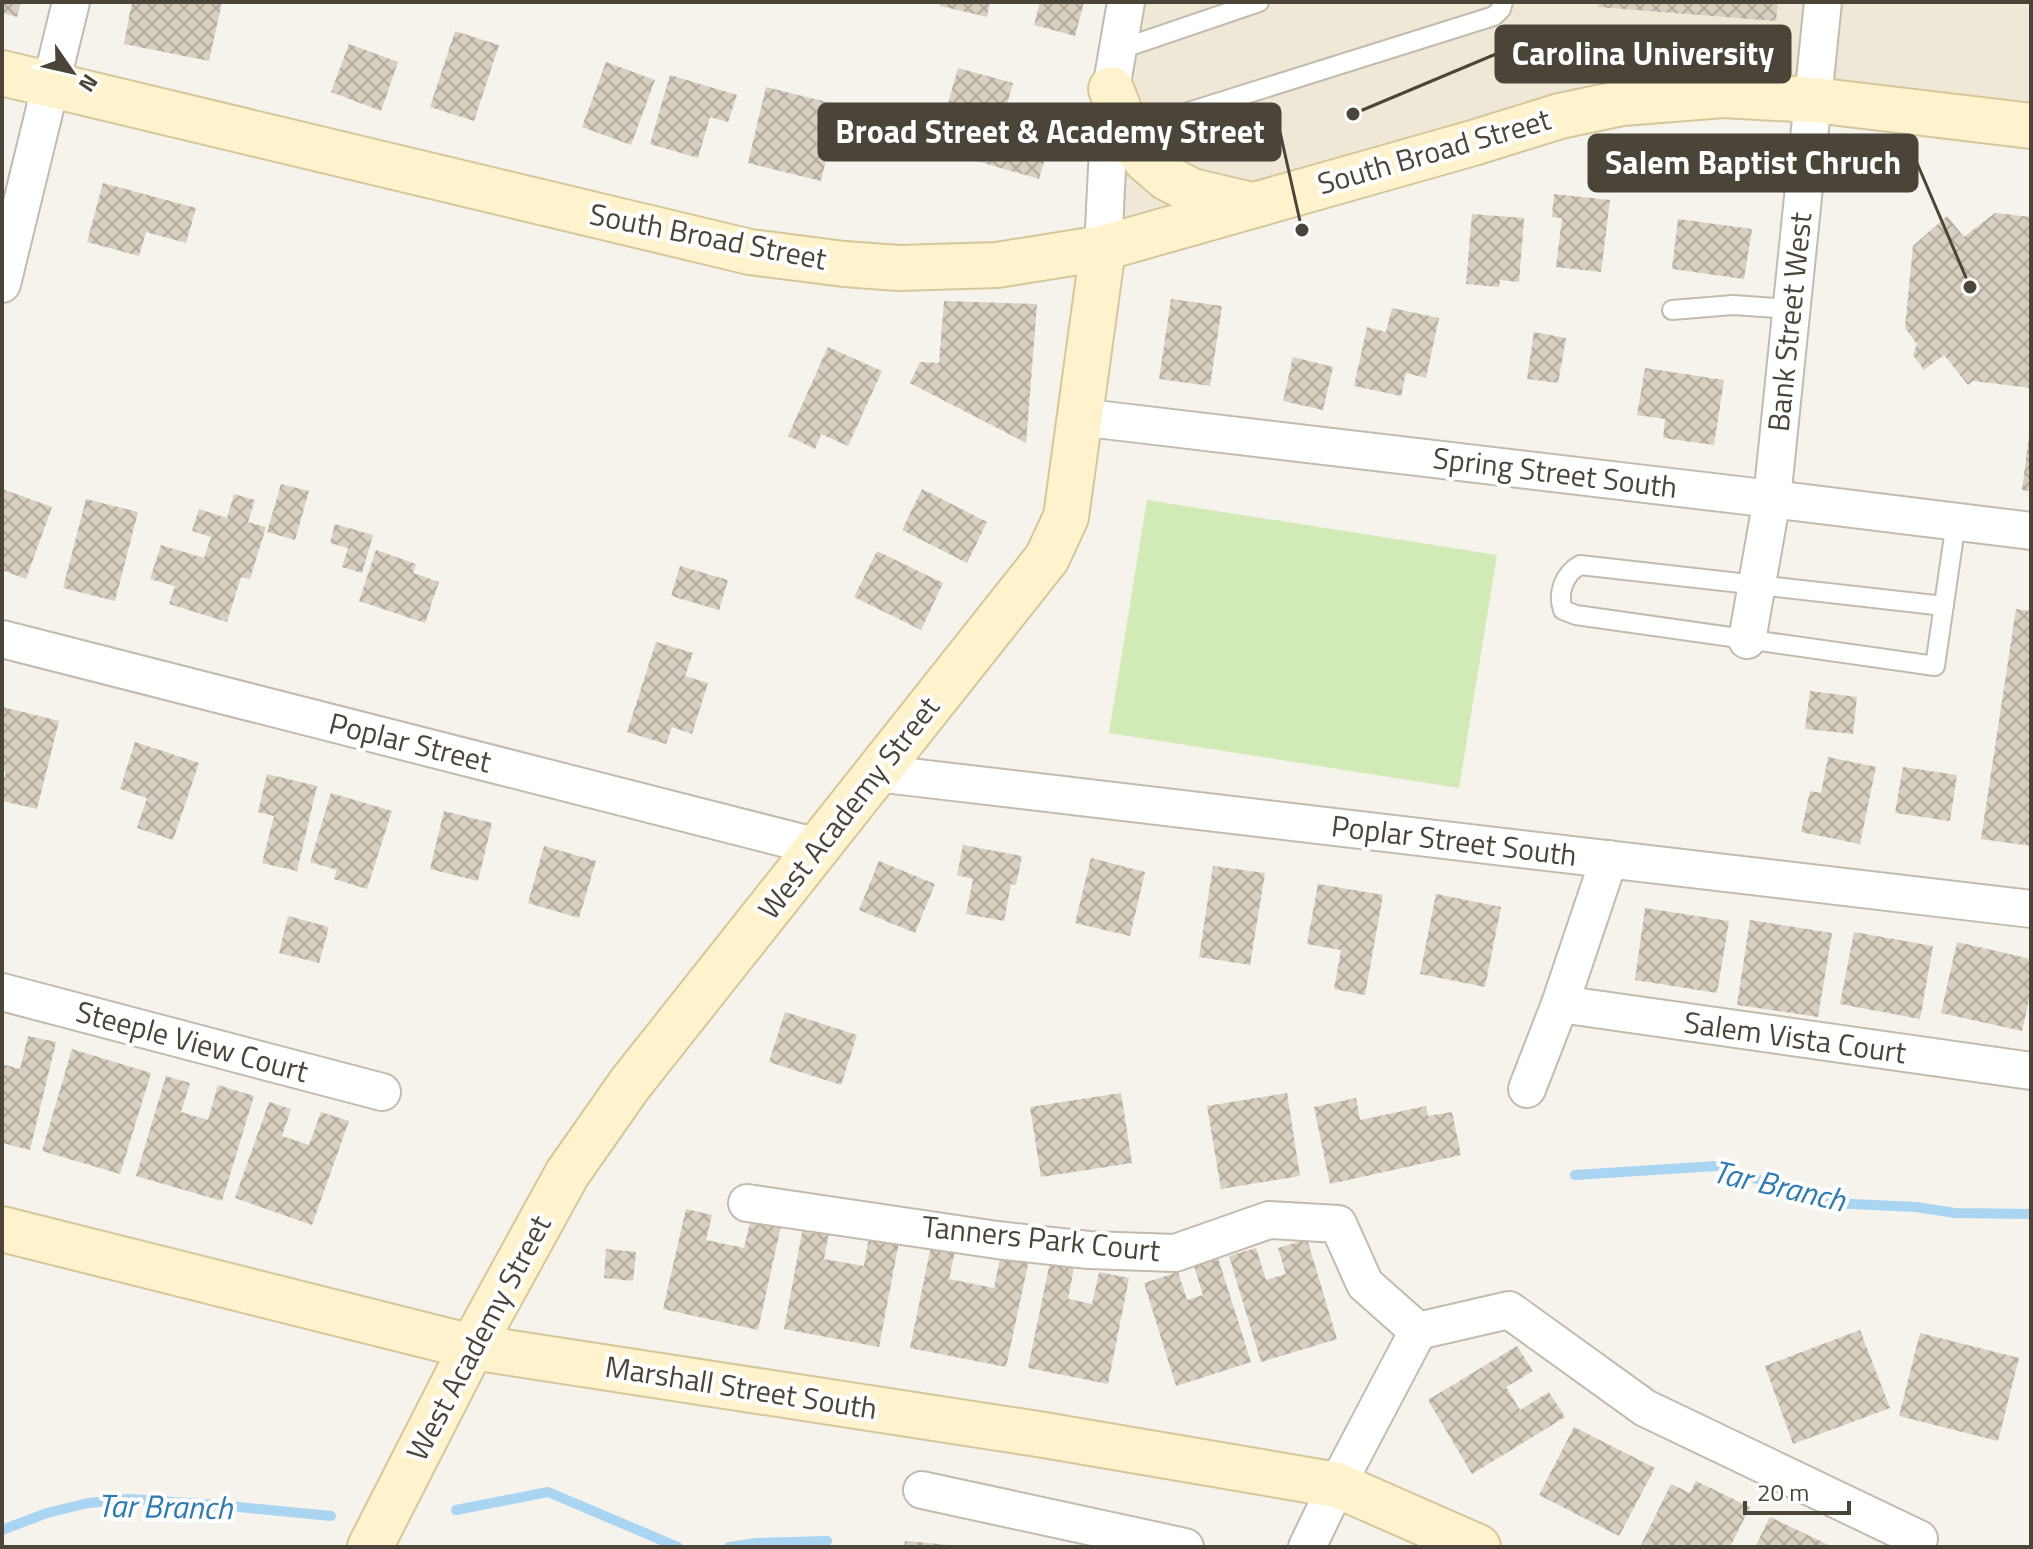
<svg xmlns="http://www.w3.org/2000/svg" width="2033" height="1549" font-family="'Titillium Web',sans-serif">
<defs>
<pattern id="building-cross-hatch" width="8" height="8" patternUnits="userSpaceOnUse" patternTransform="scale(2)"><rect width="8" height="8" fill="#d8cfc1"/><path d="M0 0l8 8M0 8l8-8" fill="none" stroke="#b1aa9e"/></pattern>
</defs>
<rect width="100%" height="100%" fill="#f6f3ec"/>
<polygon fill="#efe8d6" points="1145,2 2031,2 2031,126 1814,100 1725,70 1613,84 1103,248"/>
<polygon fill="#d2eab5" points="1147,500 1497,555 1459,788 1109,733"/>
<g fill="none" stroke-linecap="round" stroke-linejoin="round">
<g stroke="#a9d4f2" stroke-width="10">
<polyline points="1575,1175 1717,1166 1831,1203 1916,1207 1955,1213 2031,1214"/>
<polyline points="456,1510 548,1492 678,1547"/>
<polyline points="2,1530 47,1513 88,1503 129,1499 218,1505 331,1516"/>
<polyline points="729,1547 757,1543 827,1541"/>
</g>
</g>
<g fill="url(#building-cross-hatch)">
<polygon points="2,2 21,2 17,17 2,13"/>
<polygon points="132,2 222,2 209,61 124,44"/>
<polygon points="941,2 990,2 987,17 940,6"/>
<polygon points="1040,2 1084,2 1075,36 1034,25"/>
<polygon points="1599,2 1778,2 1776,21 1598,7"/>
<polygon points="455,31 499,45 474,121 430,107"/>
<polygon points="349,44 398,62 381,111 331,92"/>
<polygon points="606,62 655,80 631,145 582,127"/>
<polygon points="958,68 1013,83 1007,104 1057,118 1039,179 935,149"/>
<polygon points="670,75 737,95 728,122 710,117 698,158 650,144"/>
<polygon points="766,87 839,105 821,181 748,163"/>
<polygon points="103,183 196,208 186,243 146,232 139,256 87,242"/>
<polygon points="1554,194 1610,200 1601,272 1556,267 1562,218 1552,217"/>
<polygon points="1995,213 2031,217 2031,388 1973,381 1968,385 1944,355 1924,370 1913,355 1917,344 1905,328 1913,246 1947,216 1964,237"/>
<polygon points="1472,214 1524,218 1519,282 1500,280 1499,287 1466,284"/>
<polygon points="1678,219 1752,229 1744,279 1672,269"/>
<polygon points="1171,299 1222,306 1210,386 1159,379"/>
<polygon points="944,301 1037,304 1026,443 910,383 920,362 939,363"/>
<polygon points="1392,308 1439,318 1426,378 1406,373 1401,396 1354,386 1367,327 1386,332"/>
<polygon points="1534,332 1566,338 1558,383 1527,379"/>
<polygon points="828,347 882,371 848,446 821,434 815,449 788,436"/>
<polygon points="1293,357 1333,367 1323,410 1283,401"/>
<polygon points="1645,368 1724,380 1714,445 1663,438 1665,419 1637,415"/>
<polygon points="2029,436 2031,436 2031,491 2022,490"/>
<polygon points="281,484 309,491 295,540 267,532"/>
<polygon points="2,489 52,507 26,579 2,570"/>
<polygon points="922,489 987,522 967,563 902,530"/>
<polygon points="234,494 255,500 248,522 266,527 250,579 241,577 227,622 169,604 175,586 150,579 161,545 204,558 211,537 192,531 199,509 227,518"/>
<polygon points="86,499 138,512 115,601 63,588"/>
<polygon points="335,524 373,535 362,573 342,567 348,548 330,543"/>
<polygon points="376,550 416,564 413,573 439,582 425,623 359,601"/>
<polygon points="877,551 943,583 921,630 854,597"/>
<polygon points="680,566 728,580 719,610 671,596"/>
<polygon points="2016,609 2031,611 2031,846 1981,839"/>
<polygon points="656,642 693,653 685,676 708,683 692,734 672,727 666,744 627,732"/>
<polygon points="1810,691 1857,697 1853,734 1805,729"/>
<polygon points="3,707 59,721 37,809 2,801 2,786 6,772 2,771"/>
<polygon points="135,742 199,763 173,840 137,828 147,798 120,789"/>
<polygon points="1828,757 1876,767 1860,844 1801,832 1810,791 1821,793"/>
<polygon points="1903,767 1957,775 1950,821 1895,813"/>
<polygon points="267,774 317,786 297,871 262,863 274,816 258,812"/>
<polygon points="331,793 392,811 367,889 334,879 337,870 310,862"/>
<polygon points="444,811 492,823 478,881 430,869"/>
<polygon points="963,845 1022,856 1016,885 1011,884 1004,921 966,914 973,879 957,875"/>
<polygon points="544,846 596,861 579,918 528,903"/>
<polygon points="1091,858 1145,872 1130,936 1075,923"/>
<polygon points="879,861 935,884 915,933 859,910"/>
<polygon points="1213,866 1265,873 1250,965 1199,957"/>
<polygon points="1318,884 1383,895 1365,995 1334,989 1341,950 1307,944"/>
<polygon points="1436,894 1501,907 1485,987 1420,974"/>
<polygon points="1645,908 1729,921 1717,993 1635,980"/>
<polygon points="288,916 329,927 319,963 279,953"/>
<polygon points="1750,920 1832,933 1818,1017 1737,1005"/>
<polygon points="1854,932 1933,946 1920,1019 1840,1004"/>
<polygon points="1957,942 2031,959 2031,991 2022,1031 1941,1013"/>
<polygon points="785,1012 857,1035 841,1085 769,1062"/>
<polygon points="28,1036 56,1042 30,1150 2,1143 2,1064 20,1069"/>
<polygon points="72,1049 151,1073 120,1174 42,1151"/>
<polygon points="166,1076 190,1083 181,1112 208,1120 218,1085 254,1096 222,1201 136,1176"/>
<polygon points="1121,1093 1132,1163 1041,1177 1030,1107"/>
<polygon points="1287,1093 1300,1176 1221,1189 1207,1106"/>
<polygon points="1356,1098 1360,1120 1426,1106 1428,1116 1452,1112 1461,1155 1330,1184 1314,1107"/>
<polygon points="269,1102 291,1109 282,1136 309,1145 321,1112 349,1121 312,1225 235,1198"/>
<polygon points="686,1209 712,1215 706,1240 744,1248 752,1214 782,1221 758,1330 663,1309"/>
<polygon points="804,1222 830,1227 824,1259 864,1266 869,1236 899,1242 879,1347 784,1329"/>
<polygon points="1307,1239 1337,1339 1261,1362 1229,1256 1256,1248 1266,1280 1286,1274 1278,1248"/>
<polygon points="931,1246 955,1251 949,1279 994,1288 1001,1254 1029,1260 1006,1367 910,1348"/>
<polygon points="606,1249 636,1252 633,1281 604,1278"/>
<polygon points="1218,1258 1251,1362 1176,1386 1144,1283 1178,1272 1187,1300 1203,1295 1194,1266"/>
<polygon points="1050,1262 1074,1267 1068,1299 1092,1304 1099,1272 1129,1278 1108,1384 1028,1368"/>
<polygon points="1860,1330 1890,1408 1793,1444 1765,1366"/>
<polygon points="1920,1333 2019,1358 1998,1441 1899,1416"/>
<polygon points="1517,1346 1533,1371 1506,1387 1520,1410 1549,1392 1565,1417 1472,1474 1428,1400"/>
<polygon points="1574,1427 1655,1468 1619,1536 1539,1495"/>
<polygon points="1696,1481 1750,1507 1730,1547 1640,1547 1671,1484 1690,1493"/>
<polygon points="1770,1517 1833,1547 1755,1547"/>
<polygon points="905,1541 950,1545 950,1547 904,1547"/>
</g>
<g fill="none" stroke-linecap="round" stroke-linejoin="round">
<g stroke="#c2bbae" stroke-width="22">
<g id="lane">
<polyline points="1118,50 1259,2"/>
<polyline points="1128,131 1494,16 1501,9 1503,2"/>
<polyline points="1672,310 1733,305 1792,309"/>
<path d="M1944 606 1580 565C1564 574 1557 593 1563 610L1576 615 1935 666 1956 522"/>
</g>
</g>
<g stroke="#c2bbae" stroke-width="40">
<g id="street">
<polyline points="1103,248 1111,89 1126,2"/>
<polyline points="2,284 71,2"/>
<polyline points="1079,417 1772,499 2031,531"/>
<polyline points="2,639 818,847"/>
<polyline points="1747,640 1772,499 1823,2"/>
<polyline points="876,773 2031,909"/>
<polyline points="2,992 382,1092"/>
<polyline points="1560,1004 2031,1071"/>
<polyline points="1527,1089 1560,1004 1609,859"/>
<polyline points="747,1203 997,1240 1089,1250 1175,1253 1269,1220 1338,1224 1365,1284 1418,1331"/>
<polyline points="1418,1331 1509,1310 1645,1408 1919,1539"/>
<polyline points="922,1490 1185,1547"/>
<polyline points="1307,1547 1337,1485 1418,1331"/>
</g>
</g>
<g stroke="#d6c79b" stroke-width="48">
<g id="secondary">
<polyline points="2,73 750,252 844,264 899,268 997,265 1103,248 1473,143 1560,116 1622,103 1723,95 1814,100 2031,126"/>
<polyline points="1111,89 1131,140 1145,159 1167,178 1192,191 1247,204"/>
<polyline points="2,1229 472,1347 1038,1434 1337,1485 1478,1547"/>
<polyline points="370,1547 472,1347 567,1174 630,1084 1047,558 1066,517 1103,248"/>
</g>
</g>
<use href="#lane" stroke="#fff" stroke-width="18"/>
<use href="#street" stroke="#fff" stroke-width="36"/>
<use href="#secondary" stroke="#fff3cd" stroke-width="44"/>
</g>
<g text-anchor="middle" stroke-width="8" stroke-linejoin="round" paint-order="stroke">
<g font-size="30" fill="#4b4439" stroke="#fff">
<text transform="translate(1434 152) rotate(-16)" y="10">South Broad Street</text>
<text transform="translate(708 237) rotate(11)" y="10">South Broad Street</text>
<text transform="translate(1790 322) rotate(-84)" y="10">Bank Street West</text>
<text transform="translate(1555 473) rotate(7)" y="10">Spring Street South</text>
<text transform="translate(410 743) rotate(14)" y="10">Poplar Street</text>
<text transform="translate(849 808) rotate(-52)" y="10">West Academy Street</text>
<text transform="translate(1454 841) rotate(7)" y="10">Poplar Street South</text>
<text transform="translate(1795 1038) rotate(8)" y="10">Salem Vista Court</text>
<text transform="translate(192 1042) rotate(15)" y="10">Steeple View Court</text>
<text transform="translate(1041 1239) rotate(6)" y="10">Tanners Park Court</text>
<text transform="translate(479 1338) rotate(-62)" y="10">West Academy Street</text>
<text transform="translate(741 1388) rotate(9)" y="10">Marshall Street South</text>
</g>
<g font-size="32" font-style="italic" fill="#2e7ab2" stroke="#fff">
<text transform="translate(1779 1186) rotate(13)" y="11">Tar Branch</text>
<text transform="translate(165 1507) rotate(1)" y="11">Tar Branch</text>
</g>
</g>
<path fill="none" stroke="#4b4439" stroke-width="3" d="M1353 114L1496 54M1302 230L1280 132M1970 287L1917 163"/>
<g fill="#4b4439" stroke="#fff" stroke-width="3">
<circle cx="1353" cy="114" r="8"/>
<circle cx="1302" cy="230" r="8"/>
<circle cx="1970" cy="287" r="8"/>
</g>
<g fill="#4b4439" stroke="#4b4439" stroke-width="3">
<rect x="1496" y="26" width="294" height="56" rx="8"/>
<rect x="819" y="104" width="461" height="56" rx="8"/>
<rect x="1589" y="135" width="328" height="56" rx="8"/>
</g>
<g font-size="32" text-anchor="middle" font-weight="bold" fill="#fff">
<text x="1643" y="65">Carolina University</text>
<text x="1050" y="143">Broad Street &amp; Academy Street</text>
<text x="1753" y="174">Salem Baptist Chruch</text>
</g>
<rect width="2033" height="1549" fill="none" stroke="#4b4439" stroke-width="8"/>
<g transform="translate(72 72) rotate(124)" stroke="#ffffff" stroke-width="6" paint-order="stroke">
<path d="M0-6L14 30L0 20L-14 30Z" fill="#4b4439"/>
<text y="-12" font-size="22" font-weight="bold" text-anchor="middle" fill="#4b4439">N</text>
</g>
<path d="M1745 1501v12h104v-12" fill="none" stroke="#4b4439" stroke-width="4"/>
<text x="1757" y="1501" font-size="24" fill="#4b4439" stroke="#ffffff" stroke-width="6" paint-order="stroke">20 m</text>
</svg>
